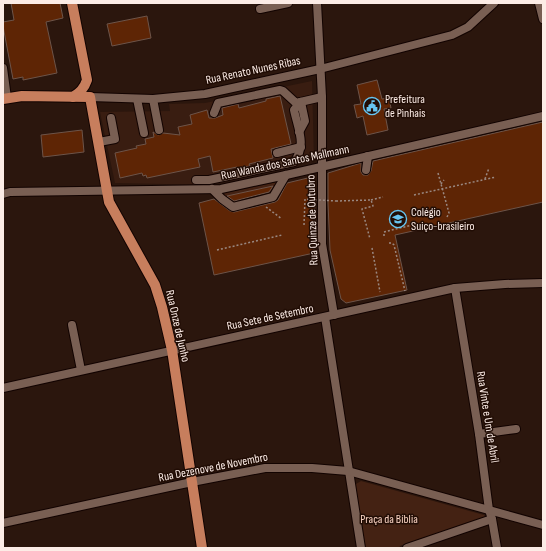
<svg xmlns="http://www.w3.org/2000/svg" width="546" height="551" font-family="'Sofia Sans Condensed',sans-serif">
<rect width="100%" height="100%" fill="#2b160d"/>
<polygon fill="#391d11" points="312,81 314,161 211,185 115,183 100,112 170,111 169,104 205,103"/>
<g fill="#442213">
<polygon points="277,182 271,191 233,200 221,194"/>
<polygon points="361,481 484,515 486,518 480,521 477,520 421,539 420,542 416,543 413,541 400,546 399,548 365,548 354,488 356,484"/>
</g>
<g fill="#5e2505" stroke="#6d5449">
<polygon points="11,3 60,3 63,18 46,22 57,73 23,80 23,77 13,79 3,26 3,22 14,20"/>
<polygon points="147,16 151,38 112,46 107,24"/>
<polygon points="377,80 382,99 389,98 391,108 384,109 388,130 367,135 363,116 357,118 354,105 361,104 357,85"/>
<polygon points="280,96 291,144 271,149 273,158 249,164 250,166 237,168 237,167 213,172 210,156 198,159 200,167 147,178 146,175 143,176 142,173 120,178 115,153 137,148 136,146 146,144 145,139 154,137 153,132 158,135 163,133 180,135 178,127 192,124 190,115 207,110 209,118 215,118 223,115 222,108 238,104 239,108 266,101 266,99"/>
<polygon points="543,122 543,202 395,235 407,290 346,303 341,299 330,250 328,203 328,173 361,163 361,172 363,175 368,175 371,171 373,161"/>
<polygon points="82,130 84,152 43,157 41,135"/>
<polygon points="312,177 314,198 315,198 314,253 214,275 199,203 214,199 230,211 234,212 275,202 278,200 287,183"/>
<polygon points="273,186 269,192 234,201 227,196"/>
</g>
<g fill="none" stroke-linecap="round" stroke-linejoin="round">
<g stroke="#120300" stroke-width="10">
<g id="minor">
<polyline points="317,3 322,97 322,244 334,315"/>
<polyline points="539,3 543,19"/>
<polyline points="260,9 288,3"/>
<polyline points="3,68 7,98"/>
<polyline points="90,97 153,99 205,94 320,69 452,35 468,27 494,3"/>
<polyline points="137,99 144,133"/>
<polyline points="153,99 159,130"/>
<polyline points="214,113 218,103 280,90 283,91 296,103 322,97"/>
<polyline points="299,132 305,121 301,102"/>
<polyline points="99,142 115,139 111,118"/>
<polyline points="277,153 301,147"/>
<polyline points="366,170 368,156"/>
<path d="M196 180H209L294 162C307 145 298 129 294 110L301 102"/>
<polyline points="212,189 222,199 233,207 273,197 286,175"/>
<polyline points="3,194 10,192 221,189 286,175 543,116"/>
<polyline points="455,288 479,434 489,510 492,519 497,548"/>
<polyline points="325,317 361,548"/>
<polyline points="72,325 81,370"/>
<polyline points="3,388 455,288 505,284 543,283"/>
<polyline points="479,434 516,429"/>
<polyline points="3,523 192,482 265,468 312,468 348,471 543,525"/>
<polyline points="407,548 492,519"/>
</g>
</g>
<g stroke="#120300" stroke-width="12">
<g id="major">
<path d="M72 3 87 80C84 89 80 92 73 97"/>
<polyline points="3,99 22,96 90,97 109,202 155,285 162,307 172,350 202,548"/>
</g>
</g>
<g stroke="#9a8881" stroke-width="1.5" stroke-dasharray="2 2" stroke-linecap="butt">
<polyline points="438,173 449,213 447,217"/>
<polyline points="485,179 489,168"/>
<polyline points="441,184 444,180"/>
<polyline points="414,195 496,177"/>
<polyline points="371,200 383,197"/>
<polyline points="336,201 371,200 373,206 362,209 370,239"/>
<polyline points="266,207 282,219"/>
<polyline points="384,236 384,232 412,225"/>
<polyline points="389,243 392,243 394,245 405,291"/>
<polyline points="372,248 380,292"/>
<polyline points="217,250 282,235"/>
</g>
<use href="#minor" stroke="#795f53" stroke-width="8"/>
<use href="#major" stroke="#c77e5d" stroke-width="10"/>
<polyline stroke="#9a8881" stroke-width="1.5" stroke-dasharray="2 2" stroke-linecap="butt" points="304,225 305,199 336,201"/>
</g>
<defs>
<g id="civic-ring" transform="scale(0.9)"><circle r="9.5" fill="#210d05" stroke="#67c4f0" stroke-width="1.5"/><path d="M-.6-6.5H3V-4.5H.6V-3L4-1V1h2V6H-6V1h2V-1L-.6-3ZM-1.2 2.5V6h2.4V2.5Z" fill="#67c4f0"/></g>
<g id="school-ring" transform="scale(0.9)"><circle r="9.5" fill="#210d05" stroke="#67c4f0" stroke-width="1.5"/><path d="M0-5L7-2L0 1L-7-2ZM-4 1L0 2.5L4 1V4Q0 6-4 4Z" fill="#67c4f0"/></g>
</defs>
<g fill-rule="evenodd">
<use href="#civic-ring" x="372" y="106"/>
<use href="#school-ring" x="398" y="219"/>
</g>
<g text-anchor="middle" stroke-width="3" stroke-linejoin="round" paint-order="stroke">
<g font-size="12" fill="#fcece6" stroke="#210d05">
<text transform="translate(253 70) rotate(-12)" y="4">Rua Renato Nunes Ribas</text>
<text transform="translate(285 162) rotate(-12)" y="4">Rua Wanda dos Santos Mallmann</text>
<text transform="translate(312 220) rotate(-92)" y="4">Rua Quinze de Outubro</text>
<text transform="translate(270 317) rotate(-12)" y="4">Rua Sete de Setembro</text>
<text transform="translate(178 326) rotate(77)" y="4">Rua Onze de Junho</text>
<text transform="translate(488 417) rotate(81)" y="4">Rua Vinte e Um de Abril</text>
<text transform="translate(213 467) rotate(-11)" y="4">Rua Dezenove de Novembro</text>
</g>
<g font-size="12" fill="#fcece6" stroke="#210d05" text-anchor="start">
<text x="385" y="103">Prefeitura<tspan x="385" dy="14">de Pìnhais</tspan></text>
<text x="411" y="216">Colégio<tspan x="411" dy="14">Suiço-brasileiro</tspan></text>
</g>
<g font-size="12" fill="#fbd4c3" stroke="#210d05">
<text x="389" y="523">Praça da Bíblia</text>
</g>
</g>
<rect width="546" height="551" fill="none" stroke="#fcece6" stroke-width="8"/>
</svg>
